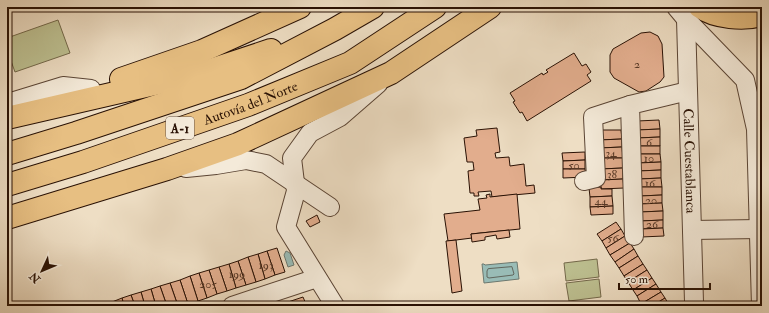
<svg xmlns="http://www.w3.org/2000/svg" width="769" height="313" font-family="'IM FELL Double Pica',serif">
<rect width="100%" height="100%" fill="#eedec4"/>
<filter id="stains"><feTurbulence type="fractalNoise" baseFrequency=".005" numOctaves="4"/><feColorMatrix values="0 0 0 0 .2 0 0 0 0 .09 0 0 0 0 .02 0 0 0 .5 -.17"/></filter>
<radialGradient id="worn" r=".72"><stop offset=".6" stop-color="#630" stop-opacity="0"/><stop offset="1" stop-color="#630" stop-opacity=".3"/></radialGradient>
<g fill="#bdc091" stroke="#73684a">
<polygon points="58,20 70,53 15,72 7,50 7,38"/>
<polygon points="597,259 599,277 566,281 564,263"/>
<polygon points="599,279 601,297 569,301 566,283"/>
</g>
<g fill="#99bcb6" stroke="#6c786f">
<polygon points="286,251 290,253 294,265 288,267 284,255"/>
<polygon points="517,262 519,279 484,283 482,264 484,264 485,265"/>
</g>
<g fill="none" stroke-linecap="round" stroke-linejoin="round">
<polygon stroke="#61665d" stroke-width="1" points="512,267 514,274 513,275 489,278 487,277 487,271 488,269"/>
</g>
<g fill="#e2ad8d" stroke="#291104">
<polygon points="650,32 658,36 662,44 664,77 660,82 646,91 639,92 614,78 610,72 610,55 613,49 641,33"/>
<polygon points="574,53 582,66 586,64 591,72 587,75 591,81 527,121 522,112 520,113 513,102 515,101 510,93 542,73 543,75 548,72 546,70"/>
<polygon points="659,120 660,129 637,130 637,121"/>
<polygon points="497,128 500,152 495,153 496,158 509,157 510,166 524,164 526,186 534,185 535,193 492,197 491,191 478,192 479,196 474,196 474,193 470,193 468,171 474,170 473,162 467,162 464,138 477,136 476,130"/>
<polygon points="660,129 660,137 637,138 637,130"/>
<polygon points="599,130 621,130 622,139 599,140"/>
<polygon points="660,137 660,146 638,146 637,138"/>
<polygon points="622,139 622,147 599,148 599,140"/>
<rect x="638" y="146" width="22" height="8"/>
<polygon points="622,147 623,158 600,158 599,148"/>
<polygon points="585,152 585,160 563,161 562,153"/>
<polygon points="638,154 660,154 661,162 638,163"/>
<polygon points="600,158 623,158 623,168 600,169"/>
<polygon points="585,160 585,169 563,169 563,161"/>
<polygon points="661,162 661,170 638,171 638,163"/>
<polygon points="623,168 623,179 601,180 600,169"/>
<polygon points="563,169 585,169 586,177 563,178"/>
<polygon points="661,170 661,178 639,179 638,171"/>
<polygon points="661,178 662,187 639,187 639,179"/>
<polygon points="623,179 624,188 601,189 601,180"/>
<polygon points="601,187 601,189 612,189 612,196 590,197 589,188"/>
<polygon points="639,187 662,187 662,195 640,196"/>
<polygon points="490,194 490,197 517,194 520,229 471,234 472,238 448,241 444,214 480,210 478,199 487,198 486,195"/>
<polygon points="662,195 662,203 640,204 640,196"/>
<polygon points="612,196 613,206 590,207 590,197"/>
<polygon points="662,203 663,211 640,212 640,204"/>
<polygon points="613,206 613,214 591,215 590,207"/>
<polygon points="663,211 663,220 640,221 640,212"/>
<polygon points="317,215 320,222 310,227 306,221"/>
<polygon points="663,220 663,228 641,229 640,221"/>
<polygon points="616,222 621,229 602,241 597,234"/>
<polygon points="663,228 664,236 641,237 641,229"/>
<polygon points="621,229 625,236 606,248 602,241"/>
<polygon points="509,230 510,237 497,239 496,235 485,237 485,240 472,242 471,234"/>
<polygon points="625,236 630,243 610,255 606,248"/>
<polygon points="456,240 462,291 452,293 446,241"/>
<polygon points="630,243 634,249 615,262 610,255"/>
<polygon points="277,248 285,272 275,275 267,251"/>
<polygon points="634,249 638,256 619,268 615,262"/>
<polygon points="267,251 275,275 265,279 258,254"/>
<polygon points="258,254 265,279 256,282 248,257"/>
<polygon points="638,256 643,264 624,276 619,268"/>
<polygon points="248,257 256,282 246,285 238,261"/>
<polygon points="238,261 246,285 236,288 229,264"/>
<polygon points="229,264 236,288 227,291 219,267"/>
<polygon points="643,264 647,270 628,282 624,276"/>
<polygon points="219,267 227,291 217,294 209,270"/>
<polygon points="209,270 217,294 207,298 199,273"/>
<polygon points="647,270 652,278 633,290 628,282"/>
<polygon points="199,273 207,298 198,301 190,276"/>
<polygon points="190,276 198,301 188,304 180,280"/>
<polygon points="652,278 656,284 637,296 633,290"/>
<polygon points="180,280 188,304 178,306 170,283"/>
<polygon points="170,283 178,306 167,306 160,286"/>
<polygon points="656,284 661,292 641,304 637,296"/>
<polygon points="160,286 167,306 156,306 151,289"/>
<polygon points="151,289 156,306 145,306 141,292"/>
<polygon points="141,292 145,306 135,306 131,295"/>
<polygon points="661,292 665,298 652,306 643,306 641,304"/>
<polygon points="131,295 135,306 124,306 122,298"/>
<polygon points="303,297 306,304 307,303 308,306 290,306 288,302"/>
<polygon points="122,298 124,306 114,306 112,302"/>
<polygon points="665,298 669,305 652,306"/>
</g>
<g fill="none" stroke-linecap="round" stroke-linejoin="round">
<g stroke="#5a4434" stroke-width="20">
<g id="minor">
<polyline points="676,7 686,19 745,80 756,129 761,306"/>
<path id="s1" d="M686 19 694 302"/>
<polyline points="7,105 14,101 63,86 91,89"/>
<polyline points="186,168 216,165 246,160 266,164 330,207"/>
<polyline points="584,181 596,178 593,117 630,105"/>
<polyline points="692,230 759,229"/>
<polyline points="634,236 630,105 688,91"/>
<polyline points="232,306 317,278"/>
<polyline points="335,306 286,227 296,191 292,158 310,133 340,117 378,84"/>
</g>
</g>
<g stroke="#291104" stroke-width="24">
<path id="major" d="M700 7C715 18 744 20 762 15"/>
</g>
<g stroke="#291104" stroke-width="24">
<g id="highway">
<polyline points="121,79 202,51 300,7"/>
<polyline points="7,118 202,73 271,50"/>
<polyline points="7,154 76,133 241,78 335,29 373,7"/>
<path id="s2" d="M7 185 83 162 248 105 350 63 435 7"/>
<polyline points="7,218 167,169 238,144 391,73 490,7"/>
</g>
</g>
<use href="#minor" stroke="#f4ead9" stroke-width="18"/>
<use href="#major" stroke="#e7bf82" stroke-width="22"/>
<use href="#highway" stroke="#e7bf82" stroke-width="22"/>
</g>
<g text-anchor="middle" stroke-width="3" stroke-linejoin="round" paint-order="stroke">
<g font-size="12" fill="#573826">
<text x="637" y="68">2</text>
<text x="649" y="146">6</text>
<text x="611" y="157">34</text>
<text x="649" y="162">10</text>
<text x="574" y="169">50</text>
<text x="612" y="178">38</text>
<text x="650" y="187">16</text>
<text x="651" y="204">20</text>
<text x="601" y="205">44</text>
<text x="652" y="228">26</text>
<text x="613" y="242">56</text>
<text x="266" y="269">193</text>
<text x="237" y="278">199</text>
<text x="208" y="288">205</text>
</g>
<rect fill="#f4ead9" stroke="#665244" stroke-width="1" x="166" y="117" width="28" height="22" rx="3"/>
<g font-size="13" font-weight="bold" fill="#291104">
<text x="180" y="133">A-1</text>
</g>
<g font-size="14" fill="#291104" stroke="#f4ead9">
<text dy="5" stroke="none"><textPath href="#s2" startOffset="257">Autovía del Norte</textPath></text>
<text dy="5" stroke="none"><textPath href="#s1" startOffset="142">Calle Cuestablanca</textPath></text>
</g>
</g>
<rect width="769" height="313" fill="none" stroke="#eedec4" stroke-width="24"/>
<rect x="8" y="8" width="753" height="297" fill="none" stroke="#291104" stroke-width="2"/>
<rect x="12" y="12" width="745" height="289" fill="none" stroke="#291104"/>
<g transform="translate(42 271) rotate(226)" stroke="#f4ead9" stroke-width="3" paint-order="stroke">
<path d="M0-3L7 15L0 10L-7 15Z" fill="#291104"/>
<text y="-6" font-size="11" font-weight="bold" text-anchor="middle" fill="#291104">N</text>
</g>
<path d="M619 283v6h91v-6" fill="none" stroke="#291104" stroke-width="2"/>
<text x="625" y="283" font-size="12" fill="#291104" stroke="#f4ead9" stroke-width="3" paint-order="stroke">50 m</text>
<rect width="100%" height="100%" filter="url(#stains)"/>
<rect width="100%" height="100%" fill="url(#worn)"/>
</svg>
